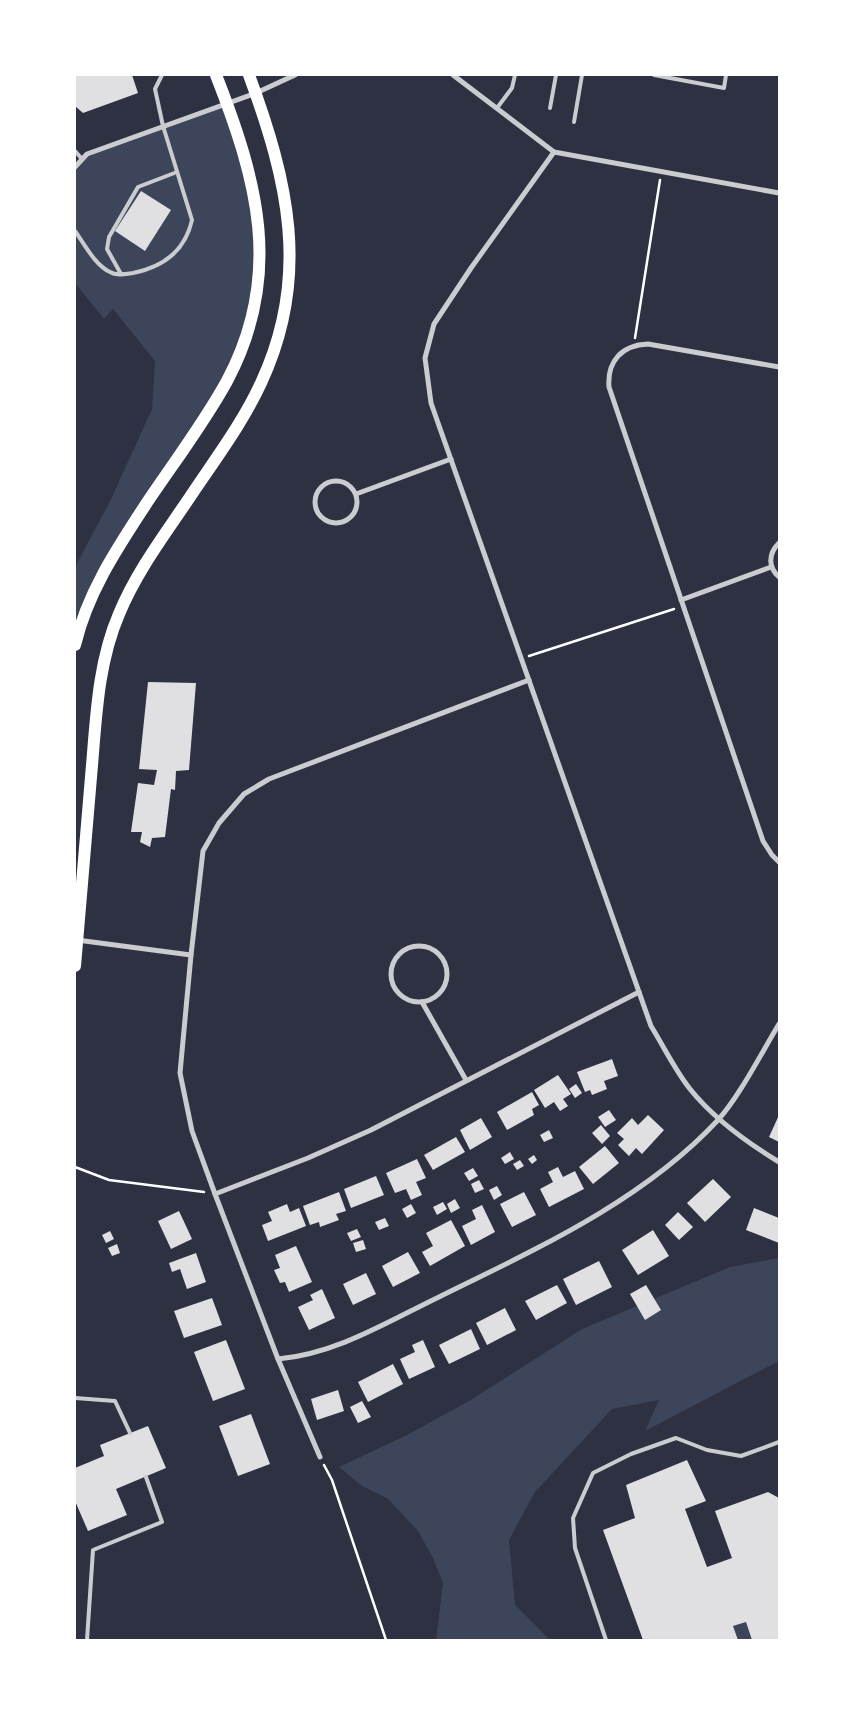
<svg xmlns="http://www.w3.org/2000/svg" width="854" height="1715" font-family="Barlow,sans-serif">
<rect width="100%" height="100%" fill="#2d3142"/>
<g fill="#3c4559">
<polygon points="227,102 242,145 259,270 240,353 75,631 75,567 111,499 152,409 155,361 113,309 104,319 75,283 75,167 87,154"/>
<polygon points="779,1258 779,1361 645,1431 659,1400 612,1409 535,1492 509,1540 515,1605 550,1640 436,1640 443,1583 433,1558 418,1531 387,1498 362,1486 339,1467 405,1436 469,1401 582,1329 730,1267"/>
<polygon points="746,1622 752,1640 738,1640 733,1626"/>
</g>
<g fill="#e0e0e3">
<polygon points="75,75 132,75 138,93 83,113 75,106"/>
<polygon points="141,191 171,210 145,251 115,231"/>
<polygon points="148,682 196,683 189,770 176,771 175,790 171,789 165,837 152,838 150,847 140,842 142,832 131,832 138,783 154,785 157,770 139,769"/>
<polygon points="612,1059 618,1076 604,1081 607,1089 592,1095 590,1090 585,1092 577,1072"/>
<polygon points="558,1075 571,1094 563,1099 568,1106 560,1111 554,1102 545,1108 534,1090"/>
<polygon points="576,1084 582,1093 575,1098 569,1089"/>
<polygon points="532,1092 539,1105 532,1109 534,1115 507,1130 497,1112"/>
<polygon points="609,1110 616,1120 605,1127 598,1117"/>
<polygon points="648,1115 664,1130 642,1154 636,1148 629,1156 618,1145 624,1139 617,1133 632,1118 638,1125"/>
<polygon points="779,1115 779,1142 769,1137"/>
<polygon points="481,1118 492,1137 470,1150 460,1130"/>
<polygon points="601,1125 610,1136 602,1144 592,1133"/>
<polygon points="549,1130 553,1138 544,1142 540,1135"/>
<polygon points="456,1137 465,1152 433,1170 424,1155"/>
<polygon points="605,1146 619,1163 593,1184 579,1167"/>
<polygon points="510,1152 514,1159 505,1164 501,1158"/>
<polygon points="534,1155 537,1160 532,1164 528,1159"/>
<polygon points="417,1159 426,1178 416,1182 422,1195 411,1200 406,1189 395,1193 386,1173"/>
<polygon points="520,1160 524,1166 517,1170 513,1164"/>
<polygon points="558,1167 563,1177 575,1171 584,1189 549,1207 540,1189 553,1182 548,1172"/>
<polygon points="473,1168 478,1176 469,1181 464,1173"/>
<polygon points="376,1176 384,1195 351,1208 344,1189"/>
<polygon points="713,1179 731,1197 705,1222 687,1203"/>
<polygon points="479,1180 484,1189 475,1193 471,1184"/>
<polygon points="497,1186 502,1195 494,1200 489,1190"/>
<polygon points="339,1192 346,1211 336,1214 339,1220 320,1227 319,1222 310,1225 303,1206"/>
<polygon points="524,1192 536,1215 512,1227 500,1204"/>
<polygon points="455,1199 460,1208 451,1213 447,1204"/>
<polygon points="443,1202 447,1209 437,1215 433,1207"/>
<polygon points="287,1204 290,1212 299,1208 306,1226 268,1241 262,1225 272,1221 268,1212"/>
<polygon points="411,1204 416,1213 407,1218 402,1209"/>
<polygon points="482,1205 495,1232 471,1245 462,1226 476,1219 472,1210"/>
<polygon points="754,1208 779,1218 779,1243 746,1230"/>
<polygon points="179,1211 192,1239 171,1249 158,1221"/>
<polygon points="678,1212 693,1227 679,1240 665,1225"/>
<polygon points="385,1218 389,1226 379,1230 375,1222"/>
<polygon points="451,1220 465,1246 430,1266 422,1252 433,1246 426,1233"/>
<polygon points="357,1229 361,1237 351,1241 347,1233"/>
<polygon points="653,1230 669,1256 638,1275 622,1250"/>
<polygon points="110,1231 114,1239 106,1243 102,1235"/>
<polygon points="363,1240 366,1249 356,1252 353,1243"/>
<polygon points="117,1244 120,1253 112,1256 108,1248"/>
<polygon points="296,1246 312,1282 289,1292 285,1282 280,1283 274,1270 280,1268 275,1255"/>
<polygon points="408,1252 420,1273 393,1287 382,1266"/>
<polygon points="196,1253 206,1282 187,1289 180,1269 172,1272 169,1263"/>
<polygon points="599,1261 612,1287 576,1305 563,1279"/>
<polygon points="366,1273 376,1294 353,1305 343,1284"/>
<polygon points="557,1285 567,1303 536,1320 525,1301"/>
<polygon points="646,1285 661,1310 645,1320 630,1294"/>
<polygon points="322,1289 335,1318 309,1330 298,1307 313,1300 310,1295"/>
<polygon points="212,1298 222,1325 184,1338 174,1311"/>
<polygon points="505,1308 516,1330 487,1345 476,1323"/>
<polygon points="471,1329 480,1349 449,1364 439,1345"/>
<polygon points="226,1340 245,1389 213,1401 194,1352"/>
<polygon points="423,1340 435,1367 409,1379 400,1359 415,1352 412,1345"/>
<polygon points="393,1364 403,1384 368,1402 358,1382"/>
<polygon points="338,1390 344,1411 317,1420 311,1399"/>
<polygon points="362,1401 371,1417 358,1423 350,1407"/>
<polygon points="251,1414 270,1464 238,1476 219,1426"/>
<polygon points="148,1426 166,1468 116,1489 127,1515 88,1531 75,1501 75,1468 104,1456 100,1445"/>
<polygon points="687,1460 706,1501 685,1509 707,1567 732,1558 715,1511 768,1492 779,1498 779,1639 752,1640 746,1622 733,1626 738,1640 643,1640 603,1530 635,1518 626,1485"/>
</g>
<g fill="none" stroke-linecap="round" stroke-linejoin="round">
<g stroke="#fff" stroke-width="2.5">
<polyline points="635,338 660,180"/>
<polyline points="529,656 674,609"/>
<polyline points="75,1167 109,1180 204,1192"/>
<polyline points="324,1465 332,1480 386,1640"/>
</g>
<g stroke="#caccd0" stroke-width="4">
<polyline points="654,75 724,88 726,75"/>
<polyline points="497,108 512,88 515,75"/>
<polyline points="550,108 556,75"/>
<polyline points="574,122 582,75"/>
<polyline points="75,151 82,159"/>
<path d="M75 231C85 245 95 265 110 272 116 276 125 274 133 273 163 267 185 251 192 220L163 126 155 89 162 75"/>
<polyline points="121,274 107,249 109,237 138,187 177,172"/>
<polyline points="75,1398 115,1401 130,1433"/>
<polyline points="87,1640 93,1550 162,1522 146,1477"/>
<polyline points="606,1640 575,1548 573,1518 593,1473 631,1454 676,1438 707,1450 741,1456 779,1442"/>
</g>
<g stroke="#caccd0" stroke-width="5">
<polyline points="453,75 554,152 779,193"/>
<path d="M554 152 471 268 434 324 425 358 431 403 651 1026C664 1047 675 1070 690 1089 714 1119 746 1142 779 1162"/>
<polyline points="75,167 87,154 256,93 295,75"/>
<path d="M779 367 648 344C622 345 607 361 609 387L763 841 772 855 779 862"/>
<circle cx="336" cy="502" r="21"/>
<polyline points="356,494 451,459"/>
<path d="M779 543C768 554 768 567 779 577"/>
<polyline points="681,600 771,567"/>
<polyline points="77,940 191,955"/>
<circle cx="419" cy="974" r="28"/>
<polyline points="422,1002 466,1080"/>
<polyline points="215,1194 308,1158 371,1130 639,992"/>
<path d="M278 1359C336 1354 387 1322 439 1297 536 1249 643 1201 718 1120 739 1097 762 1052 779 1024"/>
<polyline points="320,1457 278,1359 215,1194 192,1131 180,1073 191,955 203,851 219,823 244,794 269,779 529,680"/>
</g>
<g stroke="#fff" stroke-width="12">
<path d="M75 645C88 591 118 547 148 501 175 461 204 423 227 381 284 274 257 180 216 75"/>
<path d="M75 966C80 903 86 840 91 777 96 722 97 665 119 614 138 568 169 529 196 488 219 454 244 420 261 383 311 276 288 181 249 75"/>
</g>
</g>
<rect width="854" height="1715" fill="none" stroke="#ffffff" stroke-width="152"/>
</svg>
